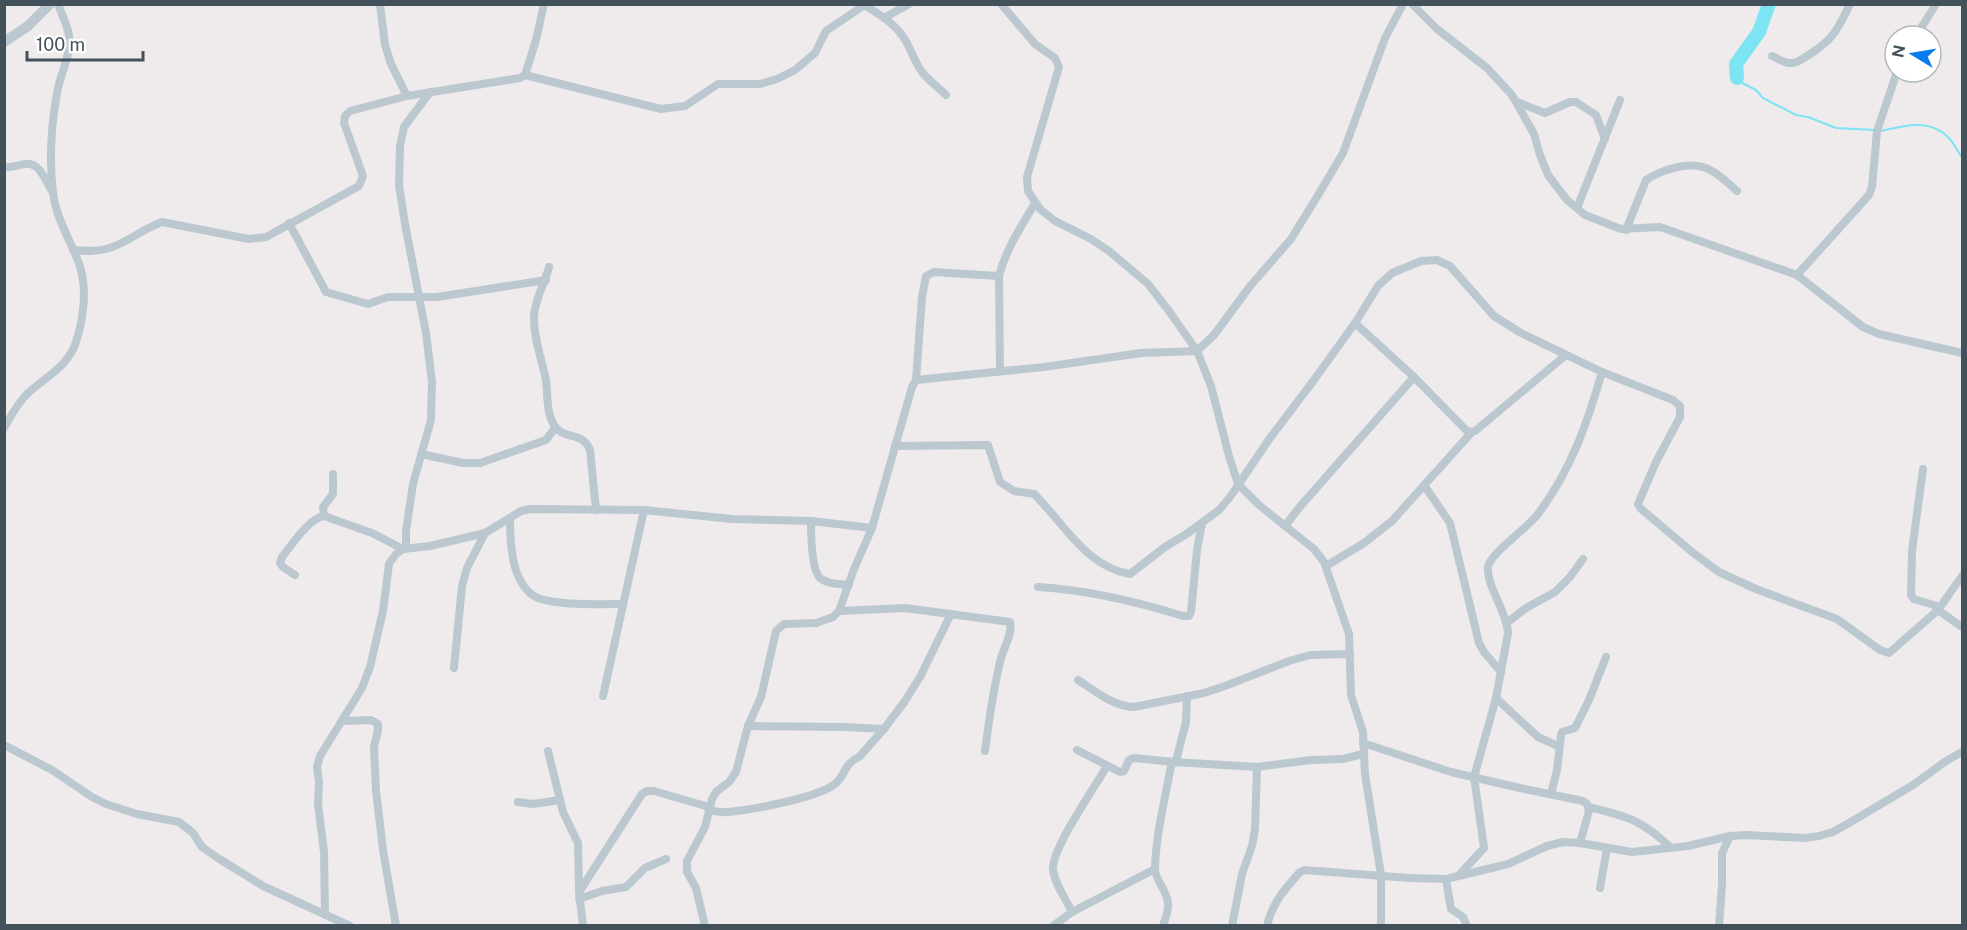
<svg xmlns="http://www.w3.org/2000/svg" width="1967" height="930" font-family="'Public Sans',sans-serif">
<rect width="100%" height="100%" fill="#efebec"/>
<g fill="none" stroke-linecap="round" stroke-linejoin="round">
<g stroke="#7de4f4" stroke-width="2">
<polyline points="1737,78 1740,82 1756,90 1763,98 1796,115 1808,117 1836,128 1875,130"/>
<path d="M1881 131C1903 126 1929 118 1948 137 1954 143 1957 151 1962 157"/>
</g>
<polyline stroke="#7de4f4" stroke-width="14" points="1737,78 1736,64 1759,32 1769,4"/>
<g stroke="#bbc8d0" stroke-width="8">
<polyline points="380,4 385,45 391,64 407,96"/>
<polyline points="1001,4 1035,44 1055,58 1059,67 1027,177 1028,191 1040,209 1055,221 1091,239 1109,251 1148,284 1169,311 1197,351 1211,386 1229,456 1238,484 1259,505 1314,549 1324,562 1349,634 1351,695 1363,732 1365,774 1381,875 1381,926"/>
<polyline points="1412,4 1437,29 1487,68 1512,95 1534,134 1540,155 1548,175 1567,200 1585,215 1621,229 1660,227 1797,275 1863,327 1879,334 1962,353"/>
<path d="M865 6C882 15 898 26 907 43 912 53 915 62 922 72 929 81 938 87 946 95"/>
<polyline points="884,18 909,4"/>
<polyline points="1916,36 1936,4"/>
<path d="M1772 56C1777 58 1784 63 1790 63 1796 64 1802 59 1807 56 1833 40 1837 31 1850 4"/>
<polyline points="525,75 661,109 685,106 718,84 760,84 777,79 795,70 815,53 826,31 866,4"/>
<polyline points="1517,102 1545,113 1570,102 1576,102 1596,115 1605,139"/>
<path d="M4 167C13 168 17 165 25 164 40 162 45 180 52 191"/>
<polyline points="1577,208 1620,100"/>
<polyline points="289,223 326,292 368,304 388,297 437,297 546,280"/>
<path d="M1626 230 1646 180C1662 170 1687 161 1706 168 1717 172 1728 183 1737 191"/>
<path d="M73 250C84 251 95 252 106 249 126 244 142 229 162 222L249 239 266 237 359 186 363 176 344 123 345 116 350 111 407 96 520 78 525 75 536 40 544 4"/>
<path d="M549 267C545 283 535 299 534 316 533 336 542 360 546 380 548 395 546 412 554 425 563 441 582 430 590 450L596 510"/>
<polyline points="1797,275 1869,195 1872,187 1877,131 1897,72"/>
<polyline points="1355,323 1414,377 1468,432 1475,431 1566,355"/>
<path d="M1000 371 999 276C1006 249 1021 227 1035 203"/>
<polyline points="916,380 922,297 926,276 934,272 999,276"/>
<path d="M4 428C11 416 17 404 27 394 45 377 68 367 76 342 84 317 88 286 78 261 69 238 56 217 53 193 49 159 51 126 57 93 60 74 72 54 69 35 67 25 62 14 58 4"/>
<path d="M895 446 988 445 1000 482 1014 491 1034 494C1064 523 1086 567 1130 574L1165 547 1188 533 1219 510 1230 497 1270 438 1314 380 1355 323 1378 286 1392 273 1421 261 1437 260 1450 266 1494 316 1521 333 1602 372 1673 400 1680 406V417L1656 462 1638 504 1640 508 1692 552 1719 572 1756 589 1837 619 1880 650 1889 653 1938 610 1962 576"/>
<polyline points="421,454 463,463 480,463 546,440 555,428"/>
<polyline points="1923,469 1912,551 1911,595 1914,599 1940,607"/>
<polyline points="1424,485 1450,523 1479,643 1484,652 1501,672"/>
<polyline points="324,516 323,507 333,494 333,474"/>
<path d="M510 518C510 542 511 581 534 596 551 606 602 604 623 604"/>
<path d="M811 521C811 534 811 569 820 578 826 584 841 584 849 585"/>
<polyline points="1285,526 1298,509 1414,377"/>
<polyline points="406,549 406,531 413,484 431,420 432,382 426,333 405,224 399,185 400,146 404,127 430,92"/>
<polyline points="1326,566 1364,543 1392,521 1471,433"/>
<path d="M295 575 283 567 280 563 282 557C291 546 309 518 324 516L372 533 403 549"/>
<path d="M1038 587C1088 590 1135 601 1183 616H1189L1191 612 1197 550 1202 523"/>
<polyline points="1938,610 1962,627"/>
<path d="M839 611 905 608 1010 622C1013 633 1004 647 1001 658 993 689 989 720 985 751"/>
<polyline points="1508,622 1526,608 1555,592 1570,577 1583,559"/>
<polyline points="454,668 462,586 467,568 485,533"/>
<path d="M1078 680C1094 690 1114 707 1134 707L1204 693 1225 686 1289 661 1310 655 1350 654"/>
<polyline points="603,696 644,510"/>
<polyline points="1496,698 1538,737 1558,746"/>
<polyline points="342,721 371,720 378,724 378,730 374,747 376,791 383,850 396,926"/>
<polyline points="748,726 845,727 884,729"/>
<polyline points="1363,743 1451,772 1520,788 1583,801 1587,804 1589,811 1580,843"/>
<polyline points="4,745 52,770 92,797 106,804 137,814 179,822 193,833 202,847 221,860 263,886 350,926"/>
<polyline points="1077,750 1120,772 1124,771 1129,760 1133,758 1174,762"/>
<polyline points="548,751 563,812 578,843 579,892 583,926"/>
<polyline points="1176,761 1186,722 1187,696"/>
<path d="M1474 777 1496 698 1508 633C1507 612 1486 585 1488 567 1490 553 1528 528 1538 514 1571 470 1587 424 1602 372"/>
<polyline points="1551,794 1557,770 1561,735 1562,732 1575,728 1589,700 1606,657"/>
<polyline points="518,802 533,804 560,800"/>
<path d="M1589 807C1628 817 1641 819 1671 848"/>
<path d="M709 810C715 811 721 813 727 812 751 810 817 798 835 784 846 775 844 763 859 757L884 729 905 701 920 677 951 614"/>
<polyline points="1460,874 1484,848 1474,777"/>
<polyline points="1446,879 1451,909 1463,917 1467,926"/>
<polyline points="1600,888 1607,848"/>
<polyline points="579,892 642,794 647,791 654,791 709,807"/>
<polyline points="579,899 602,891 626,887 645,868 666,859"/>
<path d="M1072 912C1066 899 1054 883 1053 869 1052 848 1095 787 1107 766"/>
<polyline points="325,915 324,852 318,804 319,782 317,767 320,756 362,688 370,667 383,611 389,564 396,554 403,549 430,546 485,533 521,511 530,509 644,510 732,519 811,521 872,528"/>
<polyline points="705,926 696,888 687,872 687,861 705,827 712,799 716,792 729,782 736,772 748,726 761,697 776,631 784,624 816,623 833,617 839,611 854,569 872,528 912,387 916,380 1044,367 1141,353 1197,351 1214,335 1251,285 1291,239 1317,197 1343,153 1385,38 1403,4"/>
<polyline points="1053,926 1072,912 1155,869"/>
<path d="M1163 926C1165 919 1169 910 1168 903 1167 890 1155 881 1155 868 1156 834 1165 799 1171 766L1174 762 1257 767 1311 760 1343 759 1363 754"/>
<polyline points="1232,926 1242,874 1252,846 1255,829 1257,767"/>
<path d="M1267 926C1272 903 1285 889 1300 872L1304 870 1409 878 1446 879 1508 864 1547 846 1563 842 1580 843 1632 852 1688 846 1730 836 1746 835 1805 838 1819 836 1833 832 1849 823 1913 785 1946 761 1962 752"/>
<polyline points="1719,926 1722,885 1722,853 1730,836"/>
</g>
<polyline stroke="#bbc8d0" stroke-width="10" points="4,42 28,26 50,4"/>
</g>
<rect width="1967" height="930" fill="none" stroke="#43515b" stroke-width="12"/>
<g transform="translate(1913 54) rotate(281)"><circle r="28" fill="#ffffff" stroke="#b4b9bd" stroke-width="1.5"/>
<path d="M0-4.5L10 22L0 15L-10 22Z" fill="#077ded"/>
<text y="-9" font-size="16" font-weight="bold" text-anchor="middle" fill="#43515b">N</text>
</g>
<path d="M27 51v9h116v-9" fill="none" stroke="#43515b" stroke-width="3"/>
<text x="36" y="51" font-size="18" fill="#43515b" stroke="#ffffff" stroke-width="4.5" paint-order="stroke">100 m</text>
</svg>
